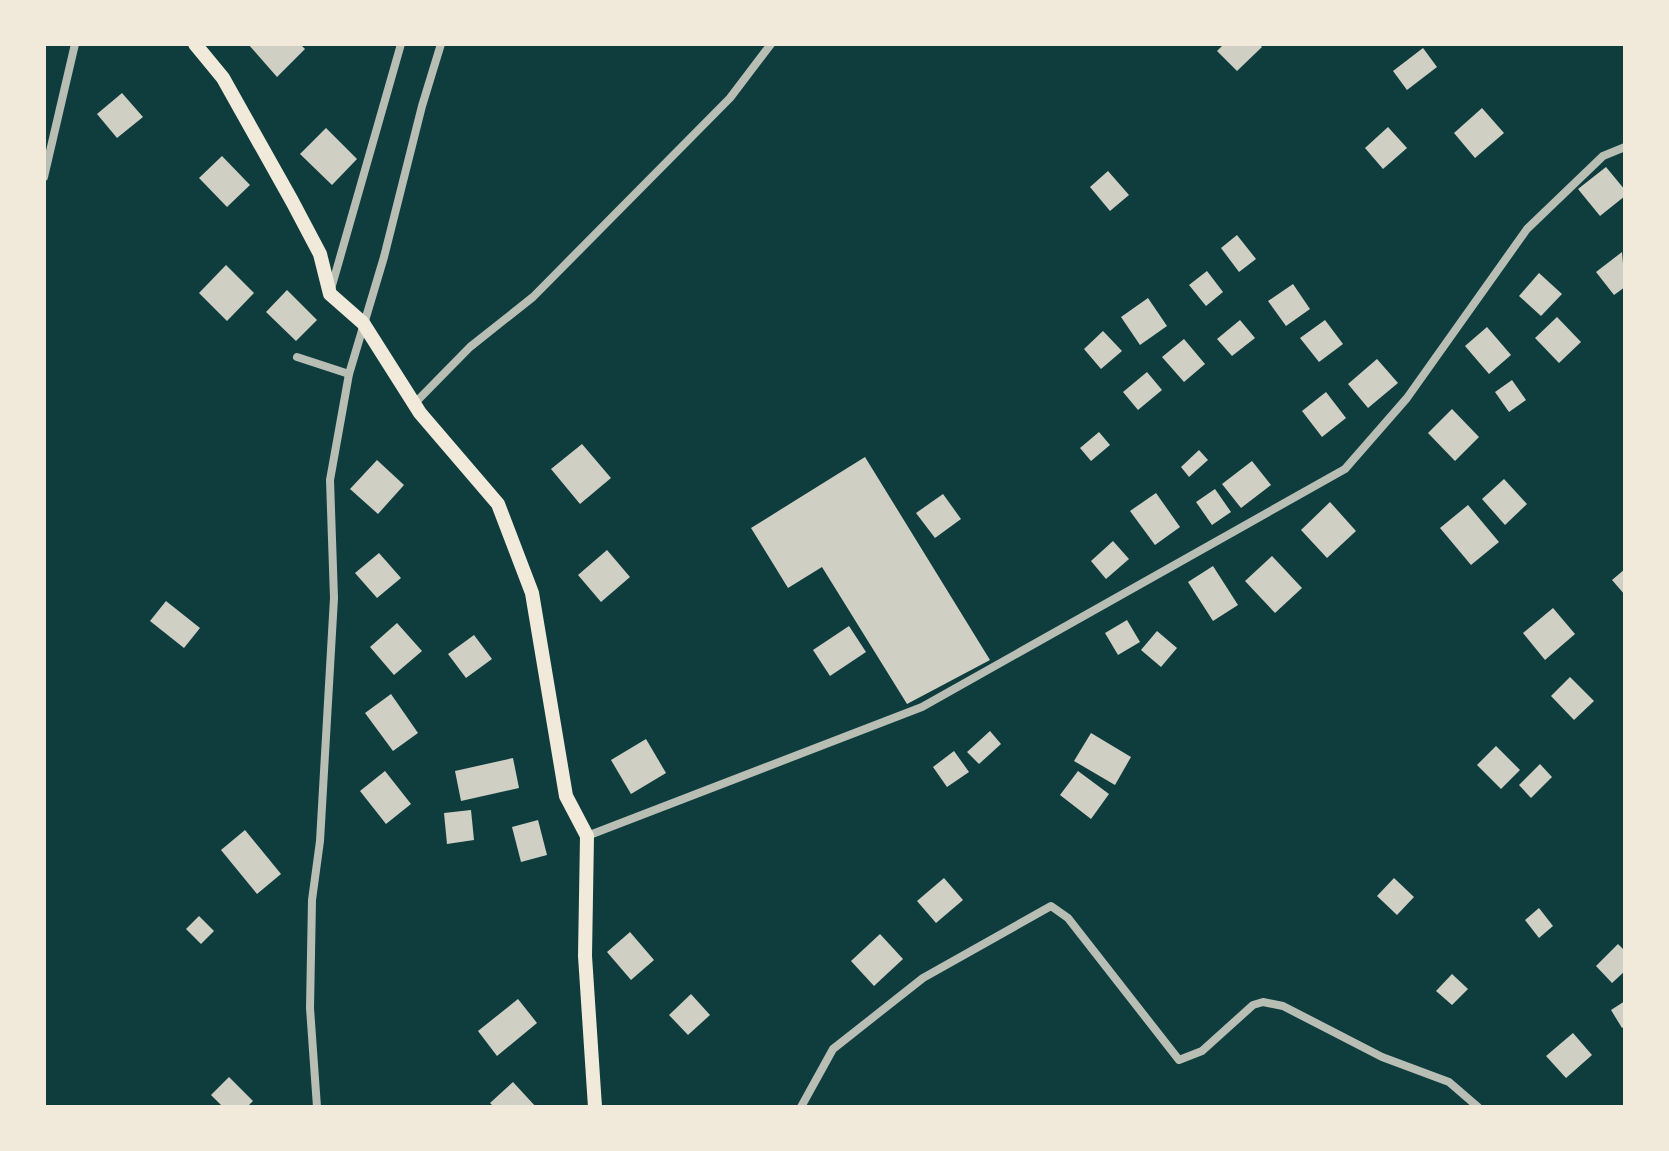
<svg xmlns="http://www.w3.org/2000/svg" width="1669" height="1151" font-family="'Sofia Sans Condensed',sans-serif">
<rect width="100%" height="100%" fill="#0f3d3e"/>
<g fill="#cfcfc3">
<polygon points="248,44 300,44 305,49 277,77"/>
<polygon points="1224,44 1259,44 1262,47 1237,71 1217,51"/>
<polygon points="1423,48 1437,67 1407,90 1393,71"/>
<polygon points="122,93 143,117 117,138 97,114"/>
<polygon points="1482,108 1504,133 1475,158 1454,133"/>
<polygon points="1388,127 1407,148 1383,169 1365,148"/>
<polygon points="326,128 357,159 332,185 300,154"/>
<polygon points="222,156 250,185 227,207 199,178"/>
<polygon points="1606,167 1625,190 1625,196 1600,216 1578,189"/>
<polygon points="1108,171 1129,195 1110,211 1090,187"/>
<polygon points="1237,235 1256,259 1239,272 1221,248"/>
<polygon points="1622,252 1625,287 1614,295 1596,272"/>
<polygon points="226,265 254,293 227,321 199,293"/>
<polygon points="1207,271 1223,292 1206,306 1189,285"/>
<polygon points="1539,273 1562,294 1541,316 1519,296"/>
<polygon points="1293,284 1310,309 1286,326 1268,301"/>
<polygon points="287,290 317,320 296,341 266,312"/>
<polygon points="1148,298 1167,326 1140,345 1121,317"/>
<polygon points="1557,317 1581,342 1559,363 1535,338"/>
<polygon points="1240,320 1255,338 1232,356 1217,339"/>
<polygon points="1325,320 1343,344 1319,362 1300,338"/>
<polygon points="1487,327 1511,355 1489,374 1465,346"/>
<polygon points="1103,331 1122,351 1101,369 1084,349"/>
<polygon points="1184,339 1205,364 1184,382 1162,357"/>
<polygon points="1377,359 1398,383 1368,408 1348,384"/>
<polygon points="1147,372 1162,390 1138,410 1123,392"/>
<polygon points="1512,380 1526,400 1509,412 1495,392"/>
<polygon points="1326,392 1346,418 1322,437 1302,411"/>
<polygon points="1452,409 1479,437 1455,461 1428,433"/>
<polygon points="1099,432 1110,445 1091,461 1080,448"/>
<polygon points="582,444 611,478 580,504 551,469"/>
<polygon points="1199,450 1208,460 1189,477 1181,467"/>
<polygon points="865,457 990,660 907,704 822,567 788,588 751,528"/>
<polygon points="377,460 404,485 378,514 350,489"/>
<polygon points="1252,461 1271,485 1241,508 1222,484"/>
<polygon points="1504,479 1527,504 1505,525 1482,499"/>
<polygon points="1215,489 1231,512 1212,525 1196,502"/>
<polygon points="1156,493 1180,527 1155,545 1130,511"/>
<polygon points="943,494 961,519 935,538 916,513"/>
<polygon points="1330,502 1356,531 1327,558 1301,530"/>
<polygon points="1468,505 1499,542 1471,565 1440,528"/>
<polygon points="1113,541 1129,559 1106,579 1091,561"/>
<polygon points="607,550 630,577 601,602 578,575"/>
<polygon points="379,553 401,578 377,598 355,573"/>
<polygon points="1272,556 1302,588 1275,613 1245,581"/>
<polygon points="1213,566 1238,605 1213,621 1188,582"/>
<polygon points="1625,569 1625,595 1612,580"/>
<polygon points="166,601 200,628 184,648 150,621"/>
<polygon points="1553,608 1575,634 1545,660 1523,633"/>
<polygon points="1127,620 1140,642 1118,655 1105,633"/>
<polygon points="397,623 422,651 394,675 370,647"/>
<polygon points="849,626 866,652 830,676 813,650"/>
<polygon points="1157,631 1177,648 1161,667 1141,650"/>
<polygon points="474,635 492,659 466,678 448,654"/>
<polygon points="1570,677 1594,701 1574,720 1551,696"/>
<polygon points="391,694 418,733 393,751 365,713"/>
<polygon points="990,731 1001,744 979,764 967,752"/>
<polygon points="1091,733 1131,757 1115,785 1074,761"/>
<polygon points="646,739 666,773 631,794 611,760"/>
<polygon points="1496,746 1520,770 1501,789 1477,765"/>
<polygon points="954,751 969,772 947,787 933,767"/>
<polygon points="513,758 519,788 461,801 455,771"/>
<polygon points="1540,764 1552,777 1531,798 1519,785"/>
<polygon points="385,771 411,804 386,824 360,791"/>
<polygon points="1078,771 1109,794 1091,819 1060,795"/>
<polygon points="471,810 474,840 447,844 444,813"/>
<polygon points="538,820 547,855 521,862 512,827"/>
<polygon points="245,830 281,874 257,894 221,850"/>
<polygon points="944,878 963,900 936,923 917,901"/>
<polygon points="1394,878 1414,897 1397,915 1377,896"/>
<polygon points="1539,908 1553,926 1539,938 1525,920"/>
<polygon points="199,916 214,931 201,944 186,929"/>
<polygon points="630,932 654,960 631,980 607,952"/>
<polygon points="880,934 903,959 874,986 851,961"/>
<polygon points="1618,944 1625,951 1625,971 1612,983 1596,966"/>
<polygon points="1452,974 1468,989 1452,1005 1436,991"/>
<polygon points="691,994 710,1015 688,1035 669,1015"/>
<polygon points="518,999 537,1023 497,1056 478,1031"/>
<polygon points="1625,1001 1625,1026 1622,1028 1611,1010"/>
<polygon points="1573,1033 1592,1055 1566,1078 1546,1056"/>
<polygon points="229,1077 253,1101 247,1107 223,1107 211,1095"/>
<polygon points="513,1082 536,1107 494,1107 490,1103"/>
</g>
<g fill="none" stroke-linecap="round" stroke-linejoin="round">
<g stroke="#b8beb3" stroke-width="8">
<polyline points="44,177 75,44"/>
<polyline points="331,289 401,44"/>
<polyline points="297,357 349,374"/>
<polyline points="414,404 470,347 533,297 730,98 771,44"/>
<polyline points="587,836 922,707 1345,469 1407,398 1527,229 1603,156 1625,147"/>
<polyline points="317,1107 310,1008 312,900 320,841 334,598 330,480 349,374 384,257 422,106 441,44"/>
<polyline points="801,1107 833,1049 923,978 1051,906 1068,918 1179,1060 1202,1051 1253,1005 1263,1002 1283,1006 1382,1057 1449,1082 1478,1107"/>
</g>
<polyline stroke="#f1e9da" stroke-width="14" points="195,44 223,78 292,201 320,254 330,294 363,323 420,413 498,504 532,593 566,796 587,836 585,956 595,1107"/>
</g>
<rect width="1669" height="1151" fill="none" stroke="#f1e9da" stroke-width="92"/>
</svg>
